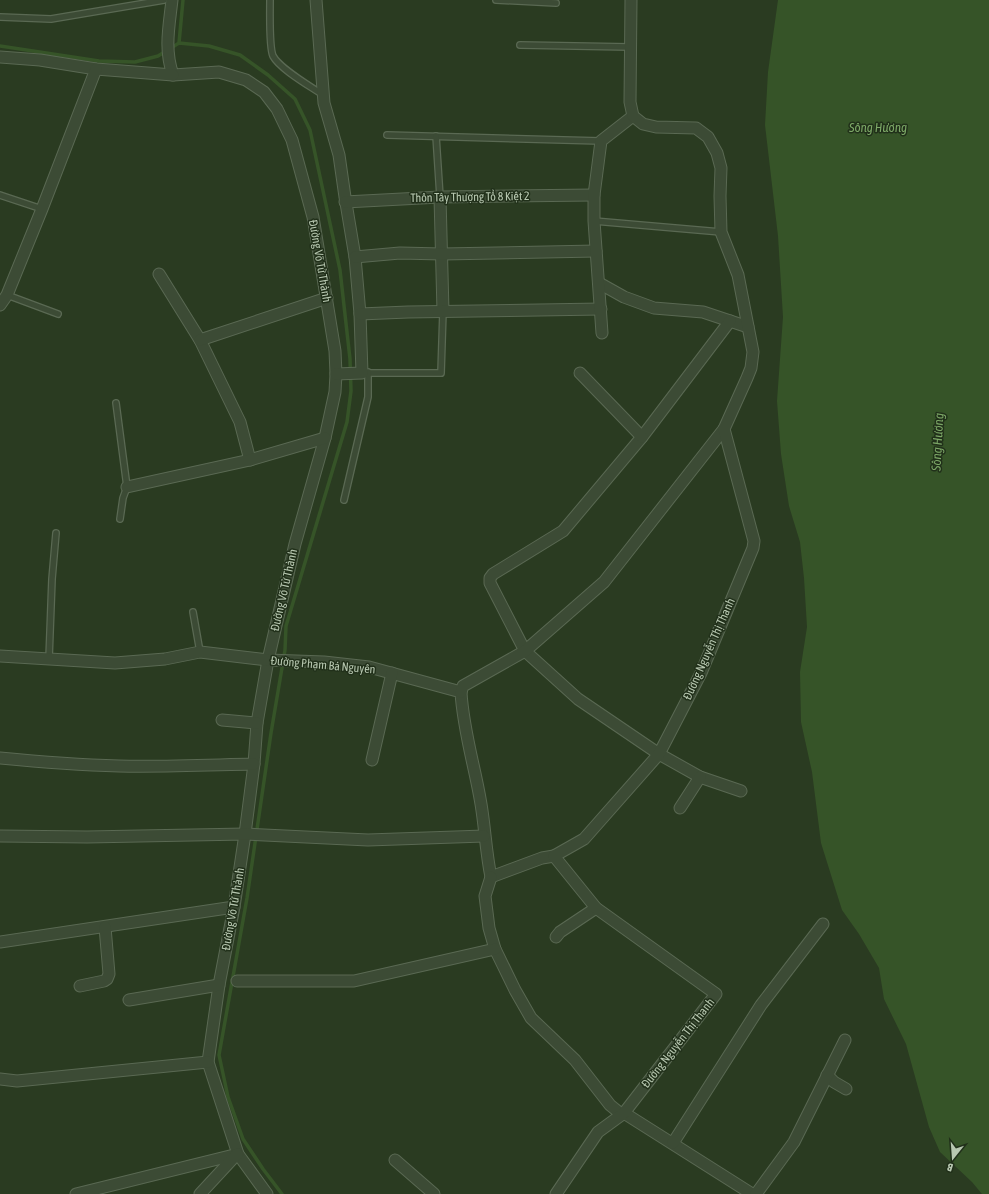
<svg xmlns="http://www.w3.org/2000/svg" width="989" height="1194" font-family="'Asap Condensed',sans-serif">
<rect width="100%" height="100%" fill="#2a3b21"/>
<polygon fill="#365428" points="778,0 989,0 989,1194 982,1194 972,1182 940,1152 929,1127 906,1044 884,999 879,968 859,934 842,910 821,843 812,772 801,722 800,672 807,627 804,578 800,542 789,506 781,454 777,401 783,317 778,236 765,125 768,72"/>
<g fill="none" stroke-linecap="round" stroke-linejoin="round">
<g stroke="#365428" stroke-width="3.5">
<polyline points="179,43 183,0"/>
<polyline points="0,46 99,61 135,62 158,56 179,43 209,46 240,55 268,75 295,99 310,130 340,270 350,359 351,391 347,422 286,626 285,650 271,733 247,898 219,1055 228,1097 243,1139 263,1169 282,1194"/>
</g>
<g stroke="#5a6953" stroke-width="8">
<g id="lane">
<path d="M270 0C270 12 269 47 273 56 280 69 310 86 323 95"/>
<polyline points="496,0 556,3"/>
<polyline points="0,17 51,19 164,0"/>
<polyline points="520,45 630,47"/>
<polyline points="387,135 601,141"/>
<polyline points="436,136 440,197"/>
<polyline points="0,195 42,209"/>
<polyline points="594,221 721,232"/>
<polyline points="7,295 58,314"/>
<polyline points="362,373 441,373 443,311"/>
<polyline points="116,403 127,487 123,498 120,519"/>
<polyline points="344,500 368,397 368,372"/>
<polyline points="193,612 200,652"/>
<polyline points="49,659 52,579 56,533"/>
</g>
</g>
<g stroke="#5a6953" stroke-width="13">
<g id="street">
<path d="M172 0C169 27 164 49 173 75L219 72 246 80 264 92 277 109 292 140 313 217 335 351 336 374 335 392 325 438 295 544 268 660 257 723 254 764 245 834 234 907 219 985 208 1062 238 1154 267 1194"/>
<polyline points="316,0 324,103 339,155 345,197 355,257 360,314 362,373 336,374"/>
<polyline points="0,57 40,60 96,69 173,75"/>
<polyline points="440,197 443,311"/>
<polyline points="345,202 440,197 594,195"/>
<polyline points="355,257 400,253 442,254 596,251"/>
<polyline points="159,274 200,340 240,422 250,460"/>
<polyline points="599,283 624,297 654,308 703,312 748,327"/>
<polyline points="0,305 7,295 42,209 96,69"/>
<polyline points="360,314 408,312 601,309"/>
<polyline points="730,321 642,437 563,531 493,574 490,578 490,583 525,651 578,699 659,754 700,777 741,791"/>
<polyline points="602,333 594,221 594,195 601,141 633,116"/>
<polyline points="200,340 327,298"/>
<polyline points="580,373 642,437"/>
<polyline points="127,487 250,460 325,438"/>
<path d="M0 656 115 663 165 659 200 652 268 660 324 662 369 667 461 692C463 730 475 767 481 804 485 828 486 853 491 877L542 858 554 856"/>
<polyline points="461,692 463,686 525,651 604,582 724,429"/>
<polyline points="222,720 257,723"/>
<path d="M0 758C40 762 79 765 119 766 164 767 209 765 254 764"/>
<polyline points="372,760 392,673"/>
<polyline points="680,808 700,777"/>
<polyline points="0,836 87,837 245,834 368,840 484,836"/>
<polyline points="491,877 485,896 489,928 495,949 515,990 531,1018 575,1060 610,1105 621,1114"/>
<polyline points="556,937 560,932 596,908"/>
<polyline points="0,942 234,907"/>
<polyline points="237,981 354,981 495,949"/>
<polyline points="80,986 104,981 107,979 109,974 105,927"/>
<polyline points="129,1000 219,985"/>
<polyline points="827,1075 834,1082 846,1089"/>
<polyline points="0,1079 17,1081 208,1062"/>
<polyline points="624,1113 752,1194"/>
<polyline points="673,1143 761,1005 823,924"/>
<polyline points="395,1160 434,1194"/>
<polyline points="76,1194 238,1154"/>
<polyline points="200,1194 237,1154"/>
<polyline points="556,1194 598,1132 624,1113 716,994 596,908 554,856 584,839 659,754 701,673 753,548 754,541 724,429 747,378 751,368 753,352 738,275 721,232 720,196 721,168 717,153 708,137 696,128 656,127 643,124 633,116 630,102 631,0"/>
<polyline points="756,1194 794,1142 845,1040"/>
</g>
</g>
<use href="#lane" stroke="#3c4b35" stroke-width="5.5"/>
<use href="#street" stroke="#3c4b35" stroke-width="11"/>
</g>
<g text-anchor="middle" stroke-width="3" stroke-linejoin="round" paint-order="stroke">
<g font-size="12" fill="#b7c7b0" stroke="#21301a">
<text transform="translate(470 197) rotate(-1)" y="4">Thôn Tây Thượng Tổ 8 Kiệt 2</text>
<text transform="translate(320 261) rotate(80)" y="4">Đường Võ Tử Thành</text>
<text transform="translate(284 590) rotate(-77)" y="4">Đường Võ Tử Thành</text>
<text transform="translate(709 649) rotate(-66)" y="4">Đường Nguyễn Thị Thanh</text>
<text transform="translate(323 665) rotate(5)" y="4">Đường Phạm Bá Nguyên</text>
<text transform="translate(233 909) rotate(-80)" y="4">Đường Võ Tử Thành</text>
<text transform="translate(678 1043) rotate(-52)" y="4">Đường Nguyễn Thị Thanh</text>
</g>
<g font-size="13" font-style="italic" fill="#7da867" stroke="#21301a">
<text x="878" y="132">Sông Hương</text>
<text transform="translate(937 442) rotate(-87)" y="5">Sông Hương</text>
</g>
</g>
<g transform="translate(953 1158) rotate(197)" stroke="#21301a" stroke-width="3" paint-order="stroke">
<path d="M0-3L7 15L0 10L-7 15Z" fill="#b7c7b0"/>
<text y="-6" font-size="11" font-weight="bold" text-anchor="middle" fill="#b7c7b0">B</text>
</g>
</svg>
